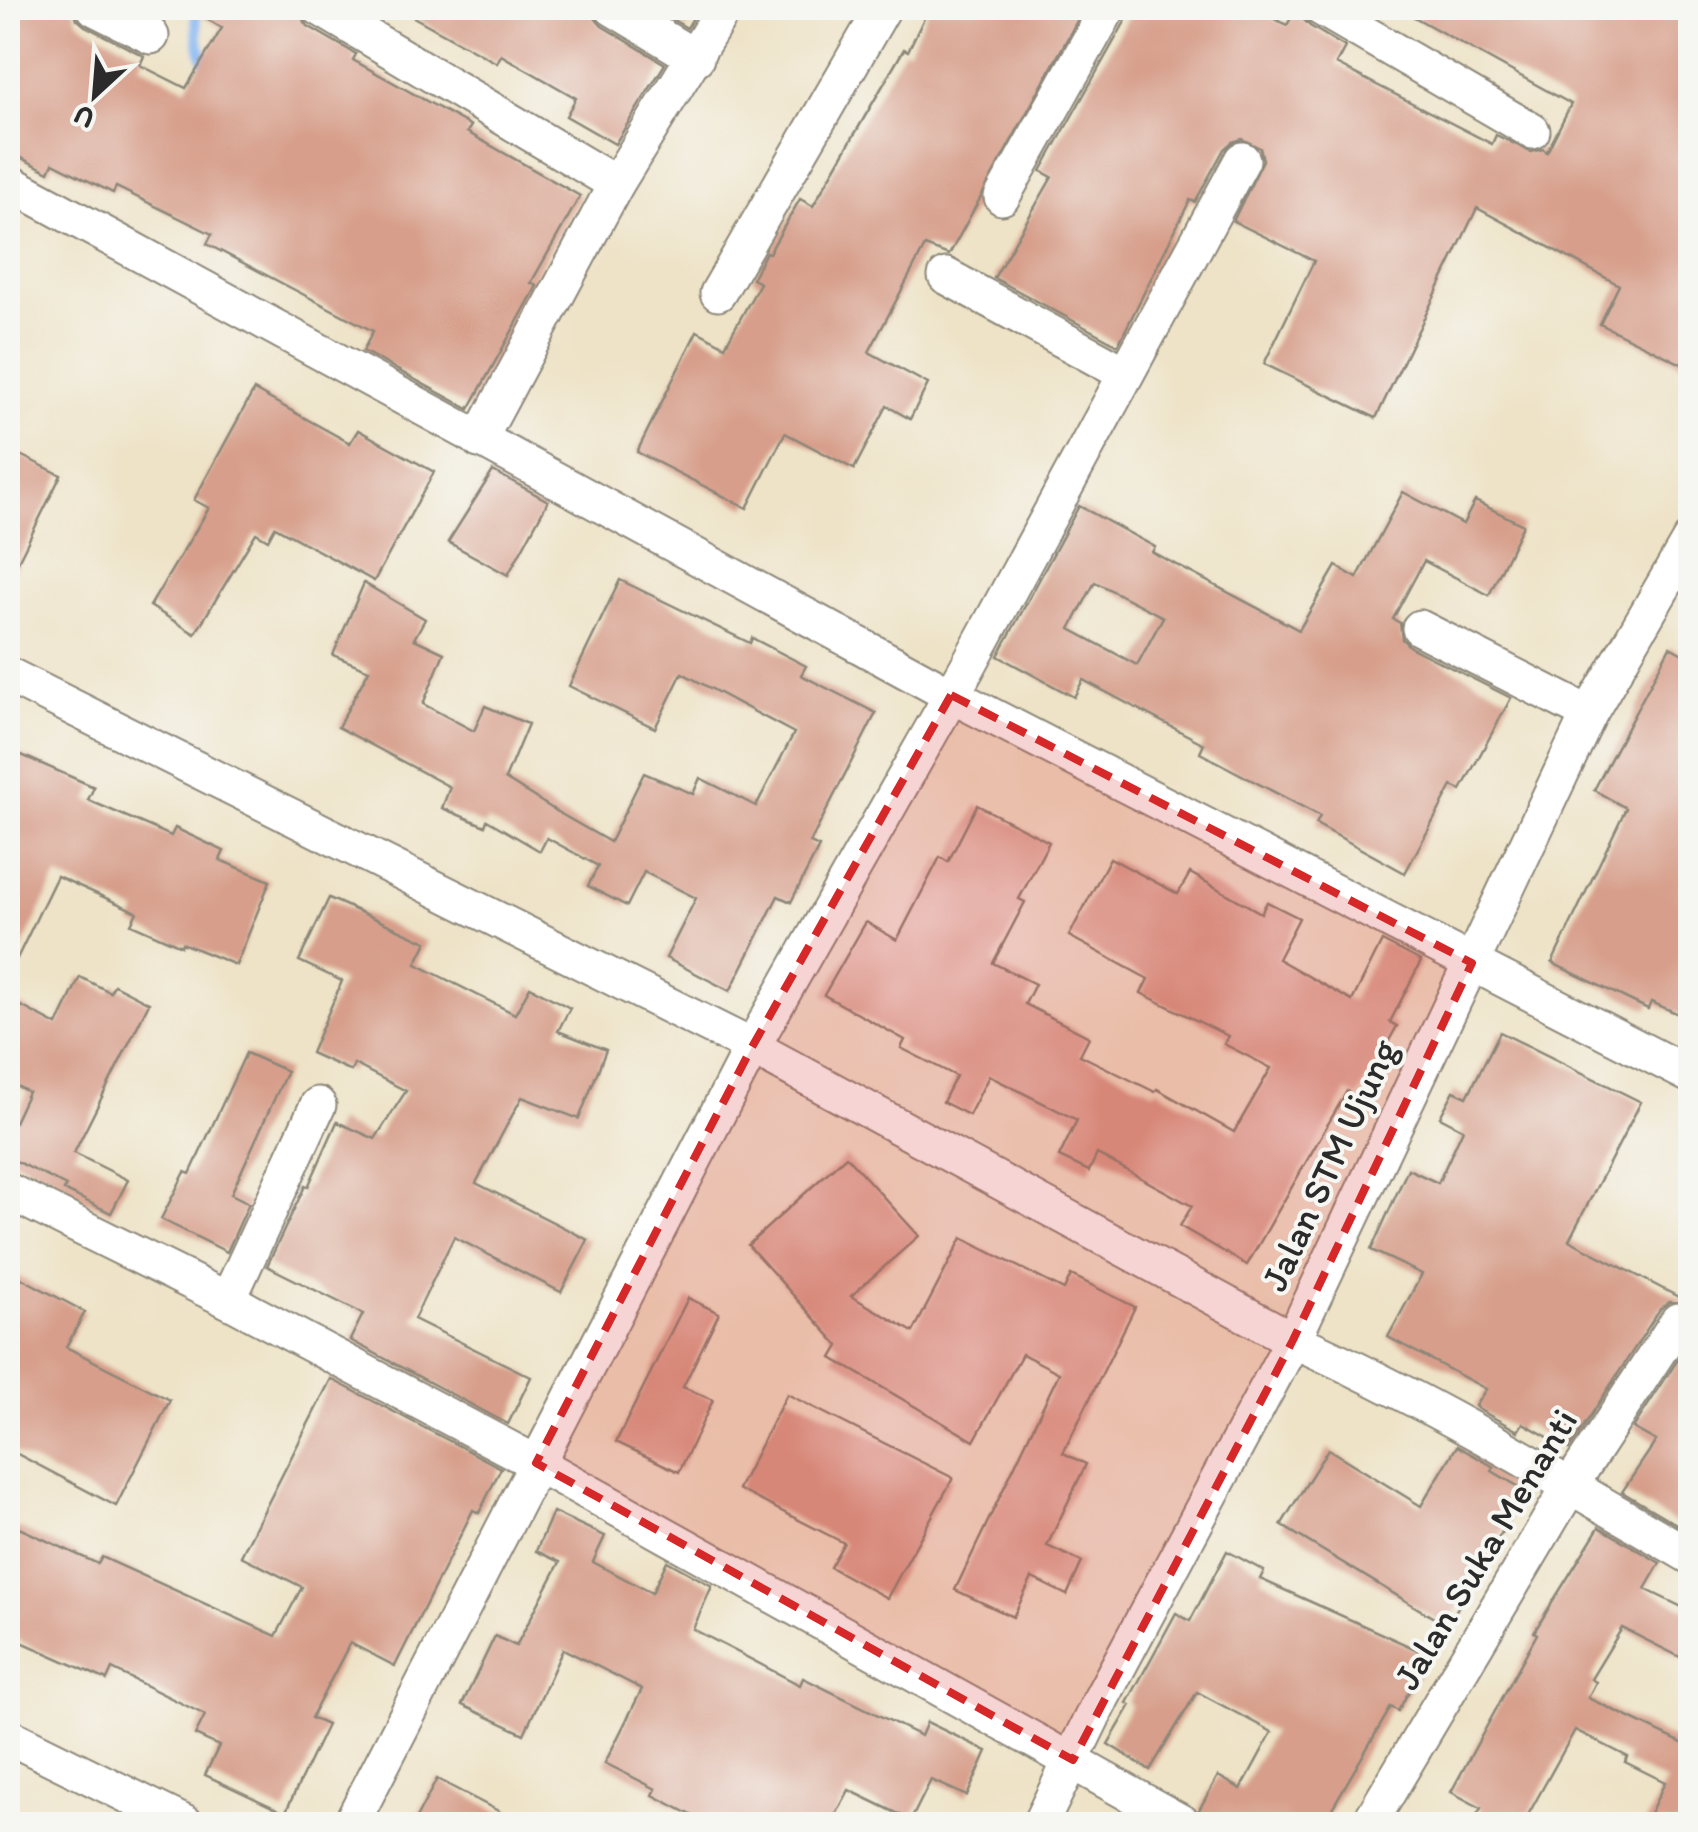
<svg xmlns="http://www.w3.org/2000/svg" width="1698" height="1832" font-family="Itim,sans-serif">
<rect width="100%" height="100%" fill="#f6f6f2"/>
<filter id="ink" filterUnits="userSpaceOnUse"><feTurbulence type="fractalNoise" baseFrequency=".01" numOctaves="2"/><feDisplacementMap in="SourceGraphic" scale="20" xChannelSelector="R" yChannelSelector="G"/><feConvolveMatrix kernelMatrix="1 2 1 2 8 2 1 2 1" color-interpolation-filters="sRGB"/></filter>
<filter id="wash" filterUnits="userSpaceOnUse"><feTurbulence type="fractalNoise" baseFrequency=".0048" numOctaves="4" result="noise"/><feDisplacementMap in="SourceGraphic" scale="40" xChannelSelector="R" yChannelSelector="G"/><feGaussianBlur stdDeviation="2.25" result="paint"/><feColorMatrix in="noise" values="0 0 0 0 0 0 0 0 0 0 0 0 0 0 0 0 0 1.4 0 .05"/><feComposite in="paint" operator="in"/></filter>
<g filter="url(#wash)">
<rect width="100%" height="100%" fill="#eee3c7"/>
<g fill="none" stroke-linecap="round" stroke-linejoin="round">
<polyline stroke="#86b8f3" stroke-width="10" points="195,8 198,40 206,70"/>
</g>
<g id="blocks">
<g fill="#d79f8b" fill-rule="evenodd">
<polygon points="8,8 74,8 77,19 85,26 144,56 140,65 186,88 222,28 188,8 299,8 301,17 308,26 356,54 353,60 471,126 467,132 580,196 531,283 537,286 469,409 363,351 373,331 207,244 212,234 116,187 113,193 53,163 49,172 8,151"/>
<polygon points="397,8 592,8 594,17 602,26 665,64 615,144 566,116 576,98 501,55 497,63"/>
<polygon points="653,8 699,8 687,28"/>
<polygon points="929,8 1084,8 949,255 925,246 869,352 928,384 910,419 887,406 854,469 785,433 747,508 637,452 697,331 725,346 760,283 752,279 766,252 769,253 800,199 813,206 904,49 908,51"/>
<polygon points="1129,8 1252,8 1287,25 1297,8 1300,8 1302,18 1310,26 1345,47 1336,64 1492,144 1496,135 1531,152 1543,149 1547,152 1571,104 1398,8 1690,8 1690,368 1600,324 1619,285 1477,208 1376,418 1264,364 1314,261 1233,221 1263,160 1260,148 1242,139 1232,142 1224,149 1195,202 1190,200 1118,345 994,278 1052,177 1041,171 1127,18"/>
<polygon points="254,390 350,443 358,430 434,472 374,581 275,527 268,540 256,533 195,634 150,606 209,508 194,500"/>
<polygon points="8,449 61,475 8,582"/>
<polygon points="493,471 548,501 508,575 448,542"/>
<path d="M1403 492 1463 524 1475 501 1523 525 1489 595 1424 561 1393 619 1400 623 1402 639 1410 647 1511 698 1461 790 1452 786 1405 873 1316 824 1320 816 1200 753 1204 744 1083 680 1074 697 998 656 1079 506 1155 547 1152 552 1299 630 1336 566 1357 578ZM1095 582 1163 617 1137 665 1070 629Z"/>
<polygon points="620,580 750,643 752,638 806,666 801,675 876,713 810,843 819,847 791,902 778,896 730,991 666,958 696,898 644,872 627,906 588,886 598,866 547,838 540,851 487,820 485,826 442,808 450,787 338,727 369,670 333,655 364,583 425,619 414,639 444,653 423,704 474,731 485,706 528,724 505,779 561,814 610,842 644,773 693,794 700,778 756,806 794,733 682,673 655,728 569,686"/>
<polygon points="1670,647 1690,658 1690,1019 1651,1002 1648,1009 1552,963 1626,808 1594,790"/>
<polygon points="8,749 94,787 88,800 171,836 175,828 224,851 220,860 270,881 236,965 182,943 181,946 131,924 137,912 57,876 8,977"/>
<polygon points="977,805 1049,842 1019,899 1025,902 993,963 1035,984 1025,1004 1089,1037 1080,1055 1155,1092 1157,1089 1234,1132 1271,1068 1224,1044 1228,1036 1141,993 1148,979 1069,936 1110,858 1178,894 1190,873 1261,913 1267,902 1299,918 1278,959 1352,1001 1382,941 1421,961 1390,1022 1397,1026 1358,1097 1347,1091 1247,1265 1180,1226 1192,1206 1097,1154 1089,1171 1059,1157 1077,1120 989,1076 969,1115 943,1102 956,1076 901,1048 905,1040 824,995 866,922 897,940 940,857 948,862"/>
<polygon points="329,898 427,942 416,964 515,1014 530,987 570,1008 558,1031 606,1050 579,1119 522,1097 476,1183 588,1240 561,1292 454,1237 414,1319 531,1377 508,1424 350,1340 363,1314 267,1266 305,1186 308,1187 337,1122 375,1139 406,1091 354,1064 351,1071 311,1053 342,981 299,961"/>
<polygon points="80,977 110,992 114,985 149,1003 74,1153 128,1180 111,1213 64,1190 66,1186 8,1157 8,1135 28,1092 8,1081 8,999 57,1025"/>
<polygon points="1500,1032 1641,1102 1569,1240 1690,1303 1669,1302 1660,1309 1569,1449 1523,1423 1518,1431 1478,1409 1475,1406 1486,1389 1388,1337 1422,1274 1371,1250 1408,1169 1438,1183 1463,1129 1440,1117 1454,1091 1467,1097"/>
<polygon points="246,1053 287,1071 231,1194 249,1203 227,1252 161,1219 185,1172 190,1174"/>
<polygon points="846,1156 919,1236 851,1296 913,1332 962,1238 1064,1290 1071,1275 1135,1307 1063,1453 1086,1464 1047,1546 1082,1562 1067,1595 1032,1578 1013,1617 955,1590 1059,1373 1022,1354 974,1441 832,1358 839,1346 748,1245"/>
<polygon points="8,1271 85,1312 66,1347 170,1400 116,1506 8,1449"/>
<polygon points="688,1298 719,1313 683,1387 713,1400 679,1472 616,1442"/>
<polygon points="1690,1341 1690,1532 1622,1492 1656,1441 1633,1428"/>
<polygon points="331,1379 501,1468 479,1513 473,1510 395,1666 350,1643 311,1718 327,1725 285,1813 205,1775 219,1746 195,1735 205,1715 112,1669 107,1680 8,1636 8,1523 98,1564 102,1557 276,1636 302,1587 241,1556"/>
<polygon points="787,1394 953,1478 887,1598 830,1567 844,1543 738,1489"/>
<polygon points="1457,1446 1494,1467 1492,1471 1526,1491 1447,1626 1281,1525 1328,1449 1421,1506"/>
<polygon points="553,1512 605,1536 593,1562 652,1593 667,1561 712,1586 693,1629 800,1685 803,1678 921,1736 927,1722 987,1751 967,1796 931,1780 911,1820 849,1790 831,1824 709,1824 653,1795 656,1789 605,1763 642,1689 563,1649 524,1734 462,1705 495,1636 516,1646 560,1562 536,1551"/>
<polygon points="1599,1527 1660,1563 1645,1589 1690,1611 1690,1662 1622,1628 1591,1679 1596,1682 1588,1698 1684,1744 1690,1730 1690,1806 1682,1824 1645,1824 1665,1782 1625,1762 1628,1757 1575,1730 1523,1824 1471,1824 1481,1808 1451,1792 1537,1634 1534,1632"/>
<polygon points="1227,1551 1264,1571 1260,1579 1429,1655 1398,1711 1391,1707 1323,1824 1205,1824 1199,1810 1218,1776 1241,1789 1272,1732 1197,1692 1150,1770 1108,1744 1131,1705 1127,1703 1176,1613 1190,1621"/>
<polygon points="437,1779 523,1824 413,1824"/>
</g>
</g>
</g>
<g filter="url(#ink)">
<use href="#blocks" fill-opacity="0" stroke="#8c8779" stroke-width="2.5"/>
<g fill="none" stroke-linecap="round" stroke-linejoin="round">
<g stroke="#8c8779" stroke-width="39">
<g id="minor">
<polyline points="95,8 151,36"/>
<polyline points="320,8 616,184"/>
<polyline points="613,8 696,58"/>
<polyline points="1321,8 1532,131"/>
<polyline points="8,182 951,695 1690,1075"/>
<polyline points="1002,197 1108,8"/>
<polyline points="946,276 1126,374"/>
<polyline points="718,293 883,8"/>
<polyline points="479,440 616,184 724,8"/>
<polyline points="1420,628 1589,714"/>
<path d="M8 675 752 1047 1293 1340C1428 1400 1562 1481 1690 1556"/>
<polyline points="8,1191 228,1300 536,1463 1184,1824"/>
<polyline points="228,1300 318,1105"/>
<polyline points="8,1736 186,1824"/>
<polyline points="351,1824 752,1047 967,668 1242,160"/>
<polyline points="1040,1824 1102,1697 1293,1340 1589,714 1690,540"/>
<polyline points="1369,1824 1570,1486 1678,1321"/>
</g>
</g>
<use href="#minor" stroke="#fff" stroke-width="35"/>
</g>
</g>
<path fill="#d62828" fill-opacity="0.2" stroke="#d62828" stroke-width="8" stroke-dasharray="20 12" stroke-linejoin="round" d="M951 695 1472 963 1293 1340 1073 1760 536 1463 752 1047Z"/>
<g text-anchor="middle" stroke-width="8" stroke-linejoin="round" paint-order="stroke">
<g font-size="38" fill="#2b2b2b" stroke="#f6f6f2">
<text transform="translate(1329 1165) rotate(-65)" y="13">Jalan STM Ujung</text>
<text transform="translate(1485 1549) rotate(-59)" y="13">Jalan Suka Menanti</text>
</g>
</g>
<rect width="1698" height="1832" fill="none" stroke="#f6f6f2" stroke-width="40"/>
<g transform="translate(95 95) rotate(206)" stroke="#f6f6f2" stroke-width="8" paint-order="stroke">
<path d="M0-8L18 38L0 25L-18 38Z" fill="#2b2b2b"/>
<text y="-15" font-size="28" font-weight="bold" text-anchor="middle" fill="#2b2b2b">U</text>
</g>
</svg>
